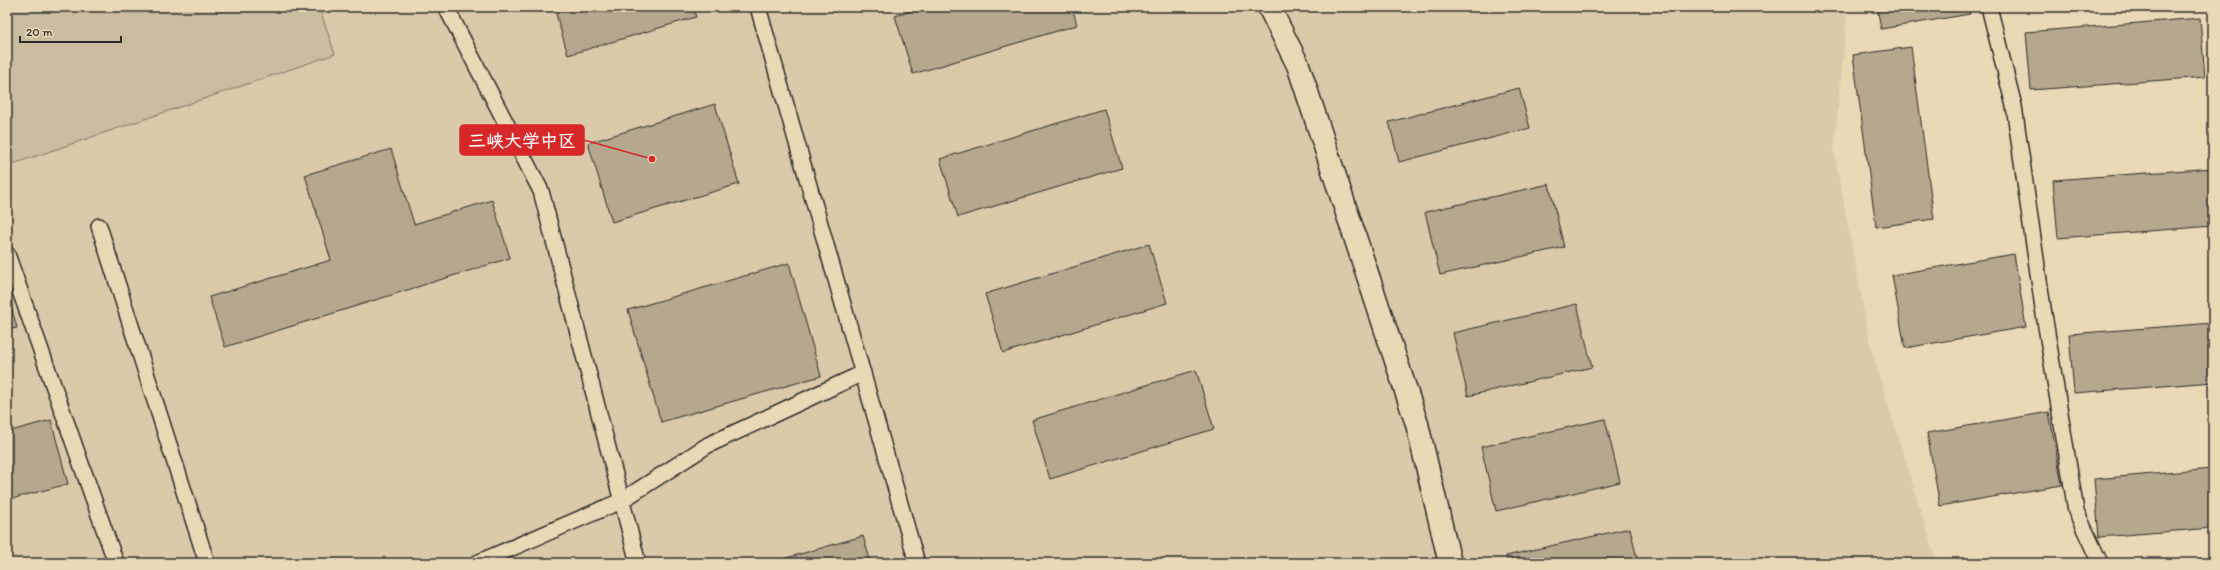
<svg xmlns="http://www.w3.org/2000/svg" width="2220" height="570" font-family="Itim,'LXGW WenKai TC',sans-serif">
<rect width="100%" height="100%" fill="#ead9b6"/>
<filter id="ink" filterUnits="userSpaceOnUse"><feTurbulence type="fractalNoise" baseFrequency=".025" numOctaves="2"/><feDisplacementMap in="SourceGraphic" scale="8" xChannelSelector="R" yChannelSelector="G"/><feConvolveMatrix kernelMatrix="1 2 1 2 8 2 1 2 1" color-interpolation-filters="sRGB"/></filter>
<g filter="url(#ink)">
<polygon fill="#dacaaa" points="7,7 1848,7 1834,150 1871,349 1937,563 7,563"/>
<polygon fill="#cbbda0" stroke="#7b7466" points="7,7 319,7 335,54 7,166"/>
<g fill="#b5a88f" stroke="#2b2b2b">
<polygon points="554,7 693,7 696,17 568,55"/>
<polygon points="924,7 1072,7 1077,25 913,74 895,16"/>
<polygon points="1877,7 1968,7 1970,14 1881,29"/>
<polygon points="2200,18 2205,77 2031,90 2026,32"/>
<polygon points="1911,47 1934,219 1876,227 1853,55"/>
<polygon points="1519,88 1530,128 1399,162 1389,122"/>
<polygon points="715,104 739,184 612,222 588,143"/>
<polygon points="1104,109 1122,168 958,217 940,159"/>
<polygon points="391,149 414,224 492,200 510,258 225,347 209,297 331,260 305,175"/>
<polygon points="2213,168 2213,226 2058,238 2053,180"/>
<polygon points="1549,184 1564,247 1440,275 1425,212"/>
<polygon points="1149,244 1167,303 1003,353 985,294"/>
<polygon points="2014,254 2026,327 1905,348 1892,275"/>
<polygon points="789,263 821,376 661,422 628,310"/>
<polygon points="7,290 17,328 7,330"/>
<polygon points="1577,304 1592,367 1468,396 1453,333"/>
<polygon points="2213,323 2213,382 2074,393 2069,334"/>
<polygon points="1196,370 1214,429 1050,479 1032,420"/>
<polygon points="2049,412 2062,485 1940,506 1927,433"/>
<polygon points="1605,419 1620,482 1496,511 1481,447"/>
<polygon points="51,420 68,484 7,500 7,432"/>
<polygon points="2213,469 2213,528 2099,537 2094,479"/>
<polygon points="1630,528 1638,563 1508,563 1506,556"/>
<polygon points="863,536 871,563 769,563"/>
</g>
<g fill="none" stroke-linecap="round" stroke-linejoin="round">
<g stroke="#2b2b2b" stroke-width="18">
<g id="service">
<polyline points="446,7 541,191 638,563"/>
<polyline points="758,7 917,563"/>
<polyline points="1989,7 2014,106 2043,308 2076,511 2100,563"/>
<polyline points="99,226 207,563"/>
<polyline points="7,254 116,563"/>
<polyline points="477,563 621,501 708,445 863,373"/>
</g>
</g>
<g stroke="#2b2b2b" stroke-width="25">
<polyline id="minor" points="1269,7 1298,65 1417,424 1450,563"/>
</g>
<use href="#service" stroke="#ead9b6" stroke-width="15"/>
<use href="#minor" stroke="#ead9b6" stroke-width="22"/>
</g>
</g>
<path fill="none" stroke="#d62828" stroke-width="1.5" d="M652 159L584 140"/>
<circle fill="#d62828" stroke="#ead9b6" stroke-width="1.5" cx="652" cy="159" r="4"/>
<rect fill="#d62828" stroke="#d62828" stroke-width="1.5" x="460" y="125" width="124" height="30" rx="4"/>
<g font-size="18" text-anchor="middle" font-weight="bold" fill="#fff">
<text x="522" y="147">三峡大学中区</text>
</g>
<rect width="2220" height="570" fill="none" stroke="#ead9b6" stroke-width="24"/>
<rect x="12" y="12" width="2196" height="546" fill="none" stroke="#2b2b2b" stroke-width="1.5" filter="url(#ink)"/>
<path d="M20 36v6h101v-6" fill="none" stroke="#2b2b2b" stroke-width="2"/>
<text x="26" y="36" font-size="12" fill="#2b2b2b" stroke="#ead9b6" stroke-width="3" paint-order="stroke">20 m</text>
</svg>
